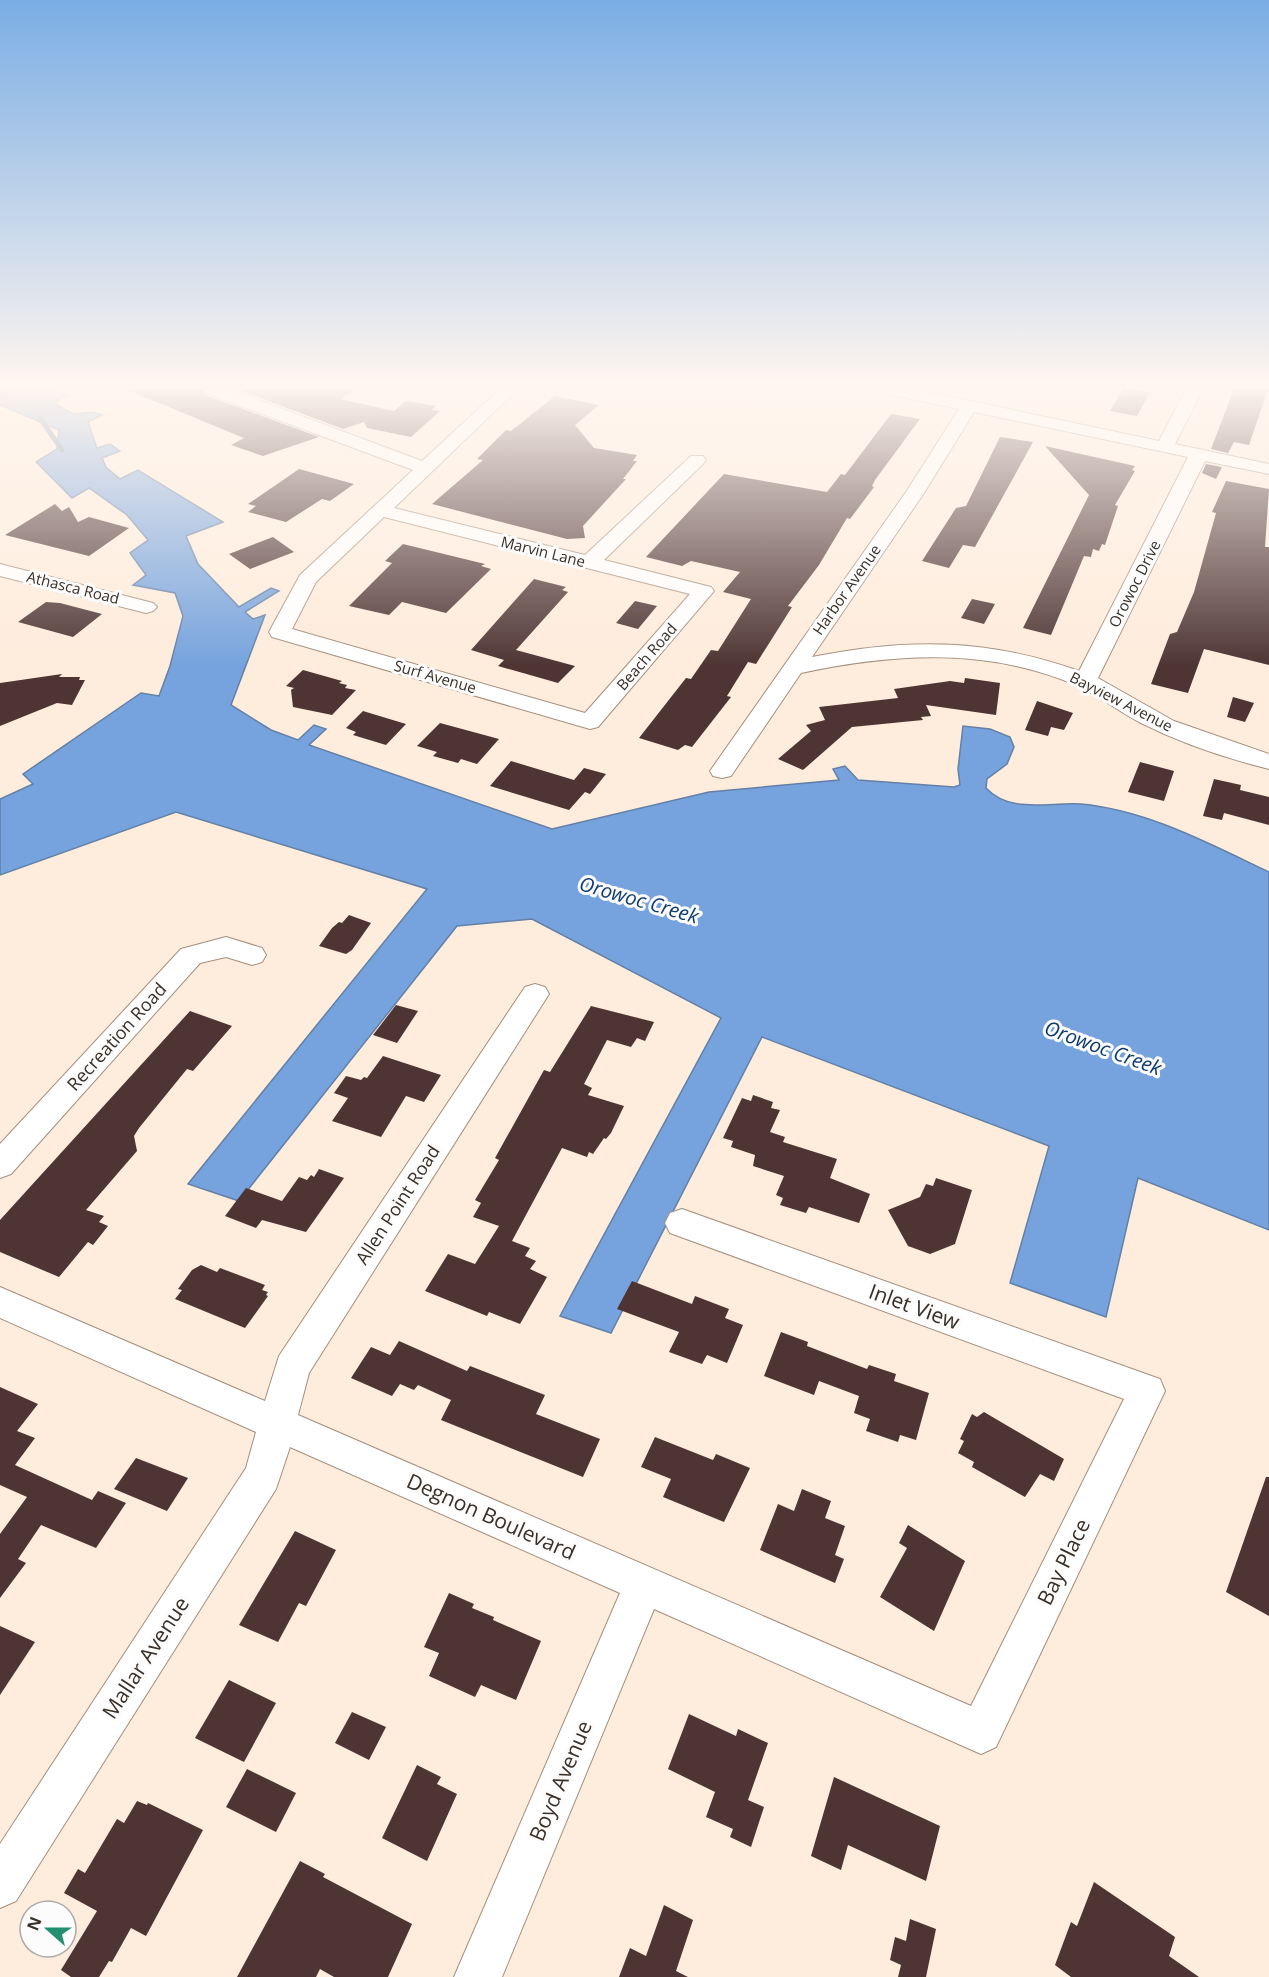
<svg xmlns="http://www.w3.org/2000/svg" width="1269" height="1977" font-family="'Open Sans',sans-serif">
<rect width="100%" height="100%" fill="#feecdc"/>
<path fill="#76a3dd" stroke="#6380a7" stroke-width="1.5" d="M0 389H54L67 395 54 403 73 414 93 412 102 415 88 422 97 448 110 444 120 451 102 458 106 467 120 479 138 470 223 522 186 536 198 564 239 607 271 588 279 591 245 612 253 619 265 615 231 705 271 730 298 740 314 725 326 729 309 745 552 829 709 792 839 780 833 769 845 766 858 780 954 787 960 785 958 769 963 726 990 729 1010 737 1014 747 1007 764 987 779 986 788C1010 814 1048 802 1081 804 1147 810 1210 844 1269 872V1230L1138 1178 1106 1317 1010 1283 1049 1146 762 1037 611 1333 560 1316 721 1018 532 919 457 926 239 1201 188 1184 427 889 176 812 0 875V799L33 784 23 774 141 693 159 696 170 666 183 616 175 593 133 585 146 575 130 553 148 540 127 515 89 488 72 498 36 462 57 449 59 430 0 405Z"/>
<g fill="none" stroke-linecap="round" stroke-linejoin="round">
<polyline stroke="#6380a7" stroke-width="5" points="40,418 62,450"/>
</g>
<g fill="#4e3534">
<polygon points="125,389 202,389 205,395 319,437 263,456 231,445 244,438"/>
<polygon points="237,389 355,389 340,399 394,411 406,401 436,406 431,410 440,411 411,437 367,428 364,422 343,429"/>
<polygon points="1123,389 1150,392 1137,416 1110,411"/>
<polygon points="1234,389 1268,389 1249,445 1234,442 1228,453 1211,449"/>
<polygon points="555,396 599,405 575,425 594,448 637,455 633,461 637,461 623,479 626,479 583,526 585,538 567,539 432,504 483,460 477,459 506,430 511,431"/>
<polygon points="891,414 920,419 875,480 872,486 874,487 850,519 847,518 819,565 788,606 792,607 756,664 748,662 727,696 731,697 692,747 685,745 678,750 639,738 686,678 691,679 711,650 718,651 751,599 723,592 740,572 691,561 682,566 646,557 724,474 827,492 841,474 845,475"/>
<polygon points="1000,437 1033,442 975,547 963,545 949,568 922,561 956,508 966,506"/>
<polygon points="1045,446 1135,466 1132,470 1135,471 1115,505 1118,506 1105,545 1102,544 1099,551 1093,549 1091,557 1084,556 1051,635 1023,628 1089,495"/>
<polygon points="1206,464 1222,467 1216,479 1202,473"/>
<polygon points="299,469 354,484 330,501 322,499 286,522 248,512 256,506 248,504"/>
<polygon points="1226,481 1269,489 1265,547 1269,547 1269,665 1204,649 1188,693 1151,684 1170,634 1177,632 1194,592 1216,513 1212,512"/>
<polygon points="55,504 62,511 69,507 78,522 89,517 129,528 89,556 5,535"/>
<polygon points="273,537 294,552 250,569 229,554"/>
<polygon points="403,544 485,564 481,566 491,569 446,613 402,602 389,615 349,606 392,563 385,561"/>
<polygon points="534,579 566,587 562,590 568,592 516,650 575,666 558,683 498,666 504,660 471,650"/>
<polygon points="972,599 995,604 984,624 961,618"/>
<polygon points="635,601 657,606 638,629 616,623"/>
<polygon points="46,602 60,603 102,614 73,637 18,622"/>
<polygon points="303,670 342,681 339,683 347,685 345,688 356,690 332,715 293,707 291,690 294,688 286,686"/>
<polygon points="62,674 59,677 80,677 79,680 85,680 72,705 57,703 0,726 0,683"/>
<polygon points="965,678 1000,683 996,715 926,705 931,716 921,717 923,720 852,727 803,770 778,759 811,731 806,725 825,720 819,707 898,698 894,689 950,681 964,683"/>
<polygon points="1233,697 1254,703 1245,722 1227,717"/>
<polygon points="1037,701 1073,713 1064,730 1051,727 1048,736 1025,730"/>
<polygon points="363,711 406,724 386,745 353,735 356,732 346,728"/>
<polygon points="440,723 499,739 477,764 461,759 458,763 433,756 437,752 417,746"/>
<polygon points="511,761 574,780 584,768 606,774 590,794 585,792 569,810 490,786"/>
<polygon points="1140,762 1174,771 1164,801 1128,792"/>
<polygon points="1214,779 1241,785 1240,790 1269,797 1269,825 1224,813 1222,820 1203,816"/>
<polygon points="349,915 371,923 352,950 346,954 319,946 332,928 339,922 342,923"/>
<polygon points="396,1005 418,1011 397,1043 373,1035"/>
<polygon points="591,1006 654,1022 645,1041 637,1038 631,1047 607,1040 584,1084 592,1088 588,1095 624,1106 611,1133 606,1139 604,1138 593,1154 589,1152 587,1157 562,1148 512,1241 530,1248 525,1256 536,1261 530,1269 547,1277 520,1324 489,1312 487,1316 425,1291 448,1254 475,1264 499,1226 473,1217 481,1203 475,1200 499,1160 495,1158 544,1070 550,1072"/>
<polygon points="190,1011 232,1026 193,1071 187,1069 139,1128 134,1136 137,1151 86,1210 104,1216 99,1222 108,1226 93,1245 88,1242 59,1277 0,1252 0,1220"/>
<polygon points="383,1056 441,1075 424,1102 406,1096 381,1137 332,1121 348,1098 334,1093 346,1076 361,1080 364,1077 367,1078"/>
<polygon points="753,1095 773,1102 771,1108 780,1110 770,1132 785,1137 783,1142 837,1159 830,1178 870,1194 859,1223 809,1207 806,1213 780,1205 783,1198 776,1195 784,1176 753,1166 755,1155 731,1147 733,1141 723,1138 742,1098 751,1101"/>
<polygon points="319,1169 344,1178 306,1232 262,1220 256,1228 225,1216 246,1188 282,1201 299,1177 307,1180 311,1175 314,1177"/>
<polygon points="936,1178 972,1190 955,1244 930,1254 908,1246 888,1210 920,1197 926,1184 933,1186"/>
<polygon points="201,1265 217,1272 220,1268 265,1285 262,1290 268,1292 266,1295 268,1296 245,1328 175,1299 182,1290 178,1289 192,1270"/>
<polygon points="632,1281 692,1304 695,1296 729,1309 725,1318 743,1325 727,1363 707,1355 702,1364 669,1352 679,1332 617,1309"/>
<polygon points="781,1332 808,1342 807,1346 867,1369 869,1365 896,1374 894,1381 929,1393 916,1440 900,1435 898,1442 866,1431 870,1419 854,1413 859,1396 819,1381 814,1395 764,1376"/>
<polygon points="399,1341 467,1371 470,1366 545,1395 536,1414 600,1439 583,1477 441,1420 451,1400 418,1385 414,1390 400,1384 392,1396 351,1378 371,1347 390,1355"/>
<polygon points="0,1387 38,1404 17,1431 35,1438 15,1465 92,1500 98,1491 126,1503 96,1548 41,1525 18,1559 26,1563 0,1598 0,1534 27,1497 0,1485"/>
<polygon points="984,1412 1064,1459 1054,1481 1040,1474 1025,1497 972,1467 974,1462 958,1453 964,1441 960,1439 972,1414 977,1417"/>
<polygon points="655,1437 713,1460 716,1454 750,1468 724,1522 663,1497 671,1479 641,1467"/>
<polygon points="136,1458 188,1478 167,1511 114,1489"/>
<polygon points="1266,1477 1269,1477 1269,1616 1226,1592"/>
<polygon points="802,1489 831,1501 825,1518 845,1526 835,1555 844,1559 835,1583 760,1550 778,1504 794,1511"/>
<polygon points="908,1525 965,1561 934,1631 880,1597 907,1548 899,1543"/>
<polygon points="295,1531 336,1550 306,1606 299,1603 278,1642 239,1625"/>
<polygon points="449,1593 474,1604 472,1608 494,1617 493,1620 541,1641 516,1700 481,1685 475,1697 429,1676 439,1653 424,1647"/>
<polygon points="0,1626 35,1642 0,1695"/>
<polygon points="229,1680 276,1703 244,1762 195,1738"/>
<polygon points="352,1712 386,1727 369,1760 335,1743"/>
<polygon points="689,1714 736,1736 738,1729 768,1743 748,1800 764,1807 751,1847 730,1837 733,1829 706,1817 715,1792 668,1769"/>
<polygon points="417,1765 441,1777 437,1784 457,1794 427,1861 382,1838"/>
<polygon points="247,1769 296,1793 276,1832 226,1807"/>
<polygon points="834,1777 940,1826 926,1881 848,1845 841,1870 811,1856"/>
<polygon points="137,1801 147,1805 148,1803 203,1830 146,1936 131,1928 112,1962 109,1961 99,1977 71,1977 61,1970 97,1911 64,1893 78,1869 85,1873 117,1819 124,1823"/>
<polygon points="300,1861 325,1874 323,1877 412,1924 388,1977 334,1977 320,1969 316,1977 237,1977"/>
<polygon points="1094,1882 1175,1937 1169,1956 1199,1977 1071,1977 1055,1965 1071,1922 1077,1926"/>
<polygon points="664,1905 693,1920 676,1971 688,1977 619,1977 630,1948 646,1956"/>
<polygon points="910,1919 936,1929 926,1977 898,1977 901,1965 890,1960 895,1937 906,1941"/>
</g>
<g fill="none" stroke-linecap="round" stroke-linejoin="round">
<g stroke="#a48f7d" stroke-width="2">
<g id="street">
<path d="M204 389H229L422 461 500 389H518L394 508 585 555 691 456H703L706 460 703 464 604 560 711 587 714 591 598 727 590 729 272 637 269 632 300 575 413 470 206 393ZM384 517 690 594 585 713 292 629 316 582Z"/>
<path d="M880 389H914L1159 441 1186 389H1203L1175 444 1269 464V474L1205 461 1098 678 1174 721 1269 754V769C1225 758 1181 743 1141 723 1119 712 1100 696 1078 686 988 647 895 653 801 673L731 776 722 778 713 776 710 771 906 492 959 409 888 394ZM974 412 1188 457 1079 671C987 638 906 638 812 657L924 493Z"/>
<polygon points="0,564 153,603 157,607 153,611 146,613 0,576"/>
<polygon points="226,937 262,948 266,955 262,962 252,965 226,957 200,963 11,1174 0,1178 0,1144 181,949"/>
<polygon points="535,984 545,987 549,994 309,1373 298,1415 971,1706 1124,1399 670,1233 665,1223 670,1213 682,1209 1160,1379 1165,1391 996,1747 981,1754 654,1609 502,1977 454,1977 620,1593 290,1447 276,1489 16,1901 0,1908 0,1844 246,1468 256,1432 0,1318 0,1287 265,1401 279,1356 525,987"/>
</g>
</g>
<use href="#street" fill="#fff" fill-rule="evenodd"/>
</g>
<linearGradient id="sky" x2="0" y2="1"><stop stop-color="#7aade4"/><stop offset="0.58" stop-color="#fff6ef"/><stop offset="1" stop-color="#fff6ef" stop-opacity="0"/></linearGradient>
<rect width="1269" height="666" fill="url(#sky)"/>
<g text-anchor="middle" stroke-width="6" stroke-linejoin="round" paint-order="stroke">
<g font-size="15" fill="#382f28" stroke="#fcfcfc">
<text transform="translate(543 552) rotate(14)" y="5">Marvin Lane</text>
<text transform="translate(1135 584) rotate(-63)" y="5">Orowoc Drive</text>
<text transform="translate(73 588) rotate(14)" y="5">Athasca Road</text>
<text transform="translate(847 590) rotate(-55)" y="5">Harbor Avenue</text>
<text transform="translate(647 657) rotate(-49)" y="5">Beach Road</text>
<text transform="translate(435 677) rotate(16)" y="5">Surf Avenue</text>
<text transform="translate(1121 702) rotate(27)" y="5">Bayview Avenue</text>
</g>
<g font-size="18" fill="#382f28" stroke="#fcfcfc">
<text transform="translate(117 1037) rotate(-48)" y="6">Recreation Road</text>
<text transform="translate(398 1205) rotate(-57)" y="6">Allen Point Road</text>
</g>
<g font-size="20" font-style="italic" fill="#0e3b70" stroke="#fcfcfc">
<text transform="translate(639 900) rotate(16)" y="7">Orowoc Creek</text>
<text transform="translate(1103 1048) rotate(20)" y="7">Orowoc Creek</text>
</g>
<g font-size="21" fill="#382f28" stroke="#fcfcfc">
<text transform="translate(914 1307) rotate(20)" y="7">Inlet View</text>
<text transform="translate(491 1517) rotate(24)" y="7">Degnon Boulevard</text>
<text transform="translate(1064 1562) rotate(-64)" y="7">Bay Place</text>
<text transform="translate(146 1658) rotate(-57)" y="7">Mallar Avenue</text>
<text transform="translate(561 1781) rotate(-67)" y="7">Boyd Avenue</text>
</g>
</g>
<g transform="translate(48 1929) rotate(291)"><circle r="28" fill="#fcfcfc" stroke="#aeaaa7" stroke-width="1.5"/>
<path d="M0-4.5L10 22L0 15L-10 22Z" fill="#229070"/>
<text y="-9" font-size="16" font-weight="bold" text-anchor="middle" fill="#382f28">N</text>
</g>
</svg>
